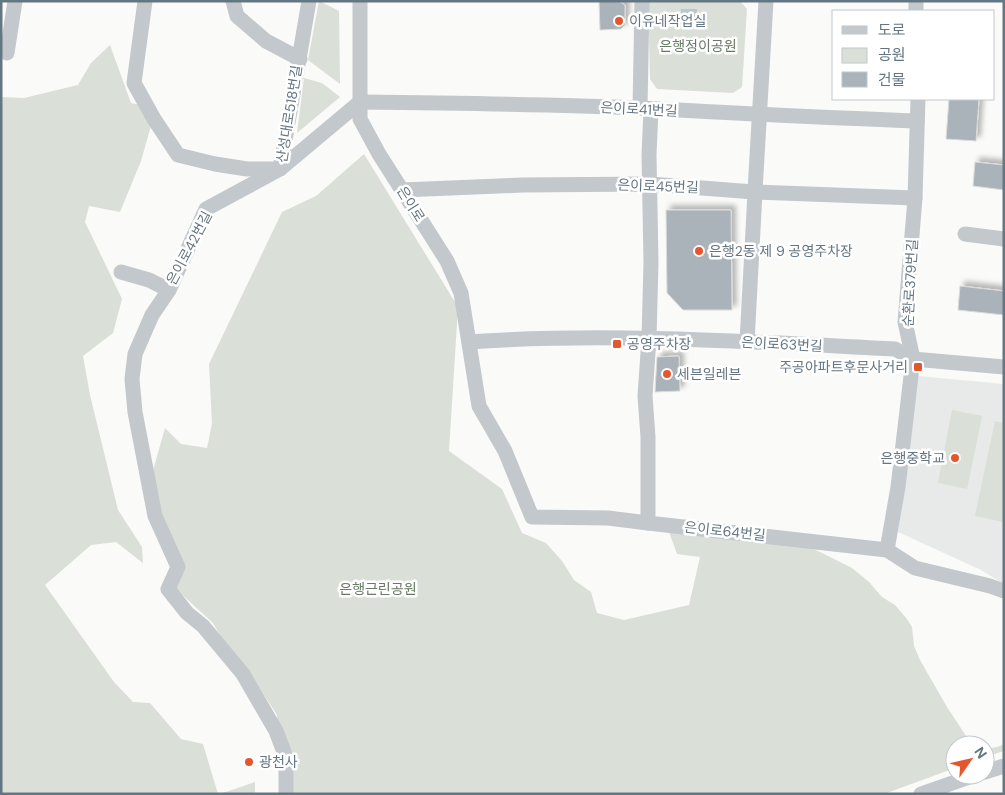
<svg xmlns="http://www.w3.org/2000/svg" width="1005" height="795" font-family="'DM Sans','Noto Sans KR',sans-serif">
<defs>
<filter id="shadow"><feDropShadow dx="4.5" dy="-4.5" stdDeviation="2.5" flood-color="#0004"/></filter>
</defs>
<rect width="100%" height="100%" fill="#fafaf8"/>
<polygon fill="#e8e9e9" points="918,376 1004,384 1004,584 981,570 898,532"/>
<g fill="#dadfd7">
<polygon points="319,1 339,11 340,84 308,60"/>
<polygon points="648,1 740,1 747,9 742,87 733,93 657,89 650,79"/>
<polygon points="110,45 131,103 156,108 141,161 120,212 89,206 85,222 122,299 113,333 83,356 90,395 118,510 142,547 143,563 116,542 91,545 45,585 114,682 133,702 150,703 181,739 203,744 218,794 1,794 1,97 24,98 78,85 91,63"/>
<polygon points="304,78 322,83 340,97 297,133"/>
<polygon points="364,154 458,307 449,451 502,489 522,533 546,543 562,561 574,580 591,592 597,613 624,620 689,605 700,557 677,554 669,532 790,543 816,550 852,568 869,582 882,597 895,605 907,619 912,627 914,646 920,660 947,707 972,745 955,745 955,768 884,794 282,794 279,769 277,715 258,686 242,674 213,623 165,579 175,564 145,499 165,428 181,444 207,448 212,424 209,364 282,212 316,196"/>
<polygon points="952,410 982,416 967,489 938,483"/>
<polygon points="995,421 1004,423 1004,522 975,516"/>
<polygon points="1004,744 1004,751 985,757 985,749 997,747"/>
<polygon points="255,782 255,794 220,794"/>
</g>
<rect fill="#bbc7cb" x="681" y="9" width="16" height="14"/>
<g fill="#aab3b9" stroke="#dcdcda" filter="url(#shadow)">
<polygon points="599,1 619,1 625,5 625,25 621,29 600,30"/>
<polygon points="949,99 979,99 976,141 946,139"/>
<polygon points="975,162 1004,165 1004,190 973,186"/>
<polygon points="666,210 731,210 732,310 683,310 667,293"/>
<polygon points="960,286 1004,291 1004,315 958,310"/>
<polygon points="679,356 680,391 655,392 657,357"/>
</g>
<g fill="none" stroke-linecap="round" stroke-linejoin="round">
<g stroke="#c3c8cc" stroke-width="15">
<polyline points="145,1 134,83 154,119 178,155 215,164 247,169 280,169 309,1"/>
<polyline points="233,1 237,16 266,41 300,59"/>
<polyline points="360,1 360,119 379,154 447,261 461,293 479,406 505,451 532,517 608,518 648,523"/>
<polyline points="916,1 916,11"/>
<polyline points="7,53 15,1"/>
<polyline points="918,99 915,198 905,322 913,359 898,487 887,550 915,568 990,586 1004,591"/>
<path d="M360 102C454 103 547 104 641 108 733 113 825 118 917 121"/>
<polyline points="640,108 642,1"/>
<polyline points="651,109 649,155 651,262 649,338 645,396 648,437 648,523 887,550"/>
<polyline points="402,190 523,185 650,184 754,192 915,198"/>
<polyline points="965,234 1004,239"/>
<polyline points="121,272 149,280 169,290"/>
<path d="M469 342C611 332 754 342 895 349L913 359 1004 367"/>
<path d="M747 342C753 228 759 115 766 1"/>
<polyline points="985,772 1004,766"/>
<polyline points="286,794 286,763 284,752 276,731 251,688 243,674 203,626 187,613 168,589 178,567 155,516 135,412 132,379 135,354 152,315 169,290 206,209 280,169 360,102"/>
<polyline points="921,794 975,775"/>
</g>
</g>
<g fill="#e4572e" stroke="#fff" stroke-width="2">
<circle cx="619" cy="21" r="5"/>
<circle cx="699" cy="251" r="5"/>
<rect x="612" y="339" width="10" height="10" rx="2.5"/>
<rect x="913" y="362" width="10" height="10" rx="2.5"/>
<circle cx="667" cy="374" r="5"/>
<circle cx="955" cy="458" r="5"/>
<circle cx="249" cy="762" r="5"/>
</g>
<g text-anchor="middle" stroke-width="5" stroke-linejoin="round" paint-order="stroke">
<g font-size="14" fill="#657683" stroke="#fff" text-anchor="start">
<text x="629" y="26">이유네작업실</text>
<text x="709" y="256">은행2동 제 9 공영주차장</text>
<text x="627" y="349">공영주차장</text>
<text x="908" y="372" text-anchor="end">주공아파트후문사거리</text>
<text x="677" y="379">세븐일레븐</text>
<text x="945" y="463" text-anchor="end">은행중학교</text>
<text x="259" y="767">광천사</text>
</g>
<g font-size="14" fill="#687a64" stroke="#fff">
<text x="698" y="51">은행정이공원</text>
<text x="378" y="594">은행근린공원</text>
</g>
<g font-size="14" fill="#657683" stroke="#fff">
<text transform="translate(639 109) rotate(3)" y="5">은이로41번길</text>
<text transform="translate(289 114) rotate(-81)" y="5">산성대로518번길</text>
<text transform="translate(658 186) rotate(2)" y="5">은이로45번길</text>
<text transform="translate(411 204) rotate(58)" y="5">은이로</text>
<text transform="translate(189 248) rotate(-62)" y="5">은이로42번길</text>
<text transform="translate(910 283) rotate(-87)" y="5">순환로379번길</text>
<text transform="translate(782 344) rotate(3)" y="5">은이로63번길</text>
<text transform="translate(725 531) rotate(6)" y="5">은이로64번길</text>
</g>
</g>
<rect width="1005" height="795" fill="none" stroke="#657683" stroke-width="5"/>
<rect x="832" y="10" width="162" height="90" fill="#ffffff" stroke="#c1c8cd"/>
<rect x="842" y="26" width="25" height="8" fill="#c3c8cc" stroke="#c1c8cd"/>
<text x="878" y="35" font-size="15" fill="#657683">도로</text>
<rect x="842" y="48" width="25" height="15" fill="#dadfd7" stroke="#c1c8cd"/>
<text x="878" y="60" font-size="15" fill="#657683">공원</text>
<rect x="842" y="72" width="25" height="15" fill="#aab3b9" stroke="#c1c8cd"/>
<text x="878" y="85" font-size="15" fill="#657683">건물</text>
<g transform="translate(970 760) rotate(56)"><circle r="24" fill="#ffffff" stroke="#c1c8cd"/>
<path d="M0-4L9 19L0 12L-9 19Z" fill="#e4572e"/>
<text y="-8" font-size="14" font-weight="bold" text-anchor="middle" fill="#657683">N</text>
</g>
</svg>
